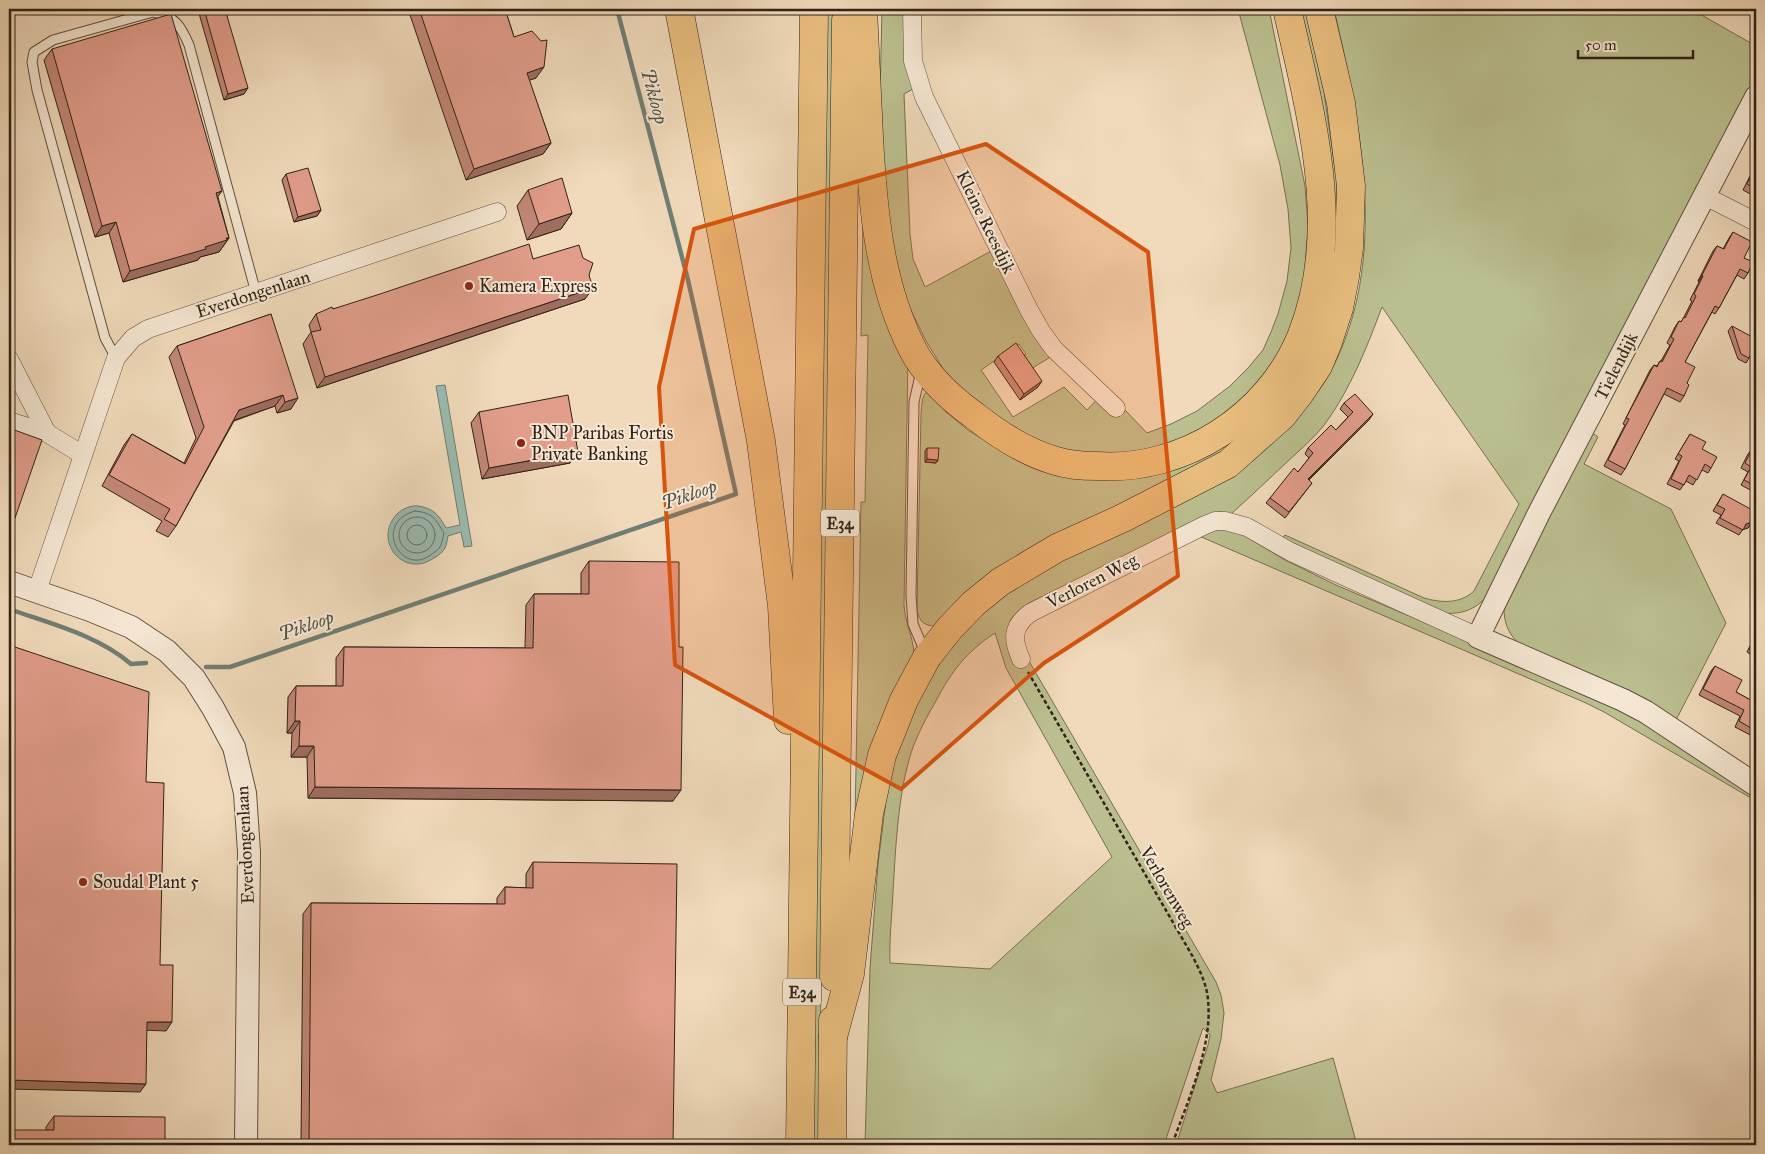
<svg xmlns="http://www.w3.org/2000/svg" width="1765" height="1154" font-family="'IM FELL Great Primer',serif">
<rect width="100%" height="100%" fill="#f0dabb"/>
<filter id="stains"><feTurbulence type="fractalNoise" baseFrequency=".004" numOctaves="4"/><feColorMatrix values="0 0 0 0 .2 0 0 0 0 .09 0 0 0 0 .02 0 0 0 .5 -.17"/></filter>
<radialGradient id="worn" r=".72"><stop offset=".6" stop-color="#630" stop-opacity="0"/><stop offset="1" stop-color="#630" stop-opacity=".3"/></radialGradient>
<g fill="#bbbf8f" stroke="#767053" fill-rule="evenodd">
<polygon points="825,9 833,9 819,1145 812,1145"/>
<polygon points="882,9 908,9 913,89 904,94 910,234 913,259 925,287 993,250 1052,356 1031,369 1023,356 1026,354 1019,344 981,370 1013,417 1064,387 1087,410 1106,390 1147,433 1171,424 1197,411 1230,386 1248,368 1263,350 1271,332 1278,314 1287,281 1291,248 1288,209 1280,165 1238,9 1269,9 1305,186 1308,226 1304,281 1293,321 1272,373 1220,424 1150,454 1082,454 1042,443 999,422 947,375 926,341 904,296 894,259 879,141"/>
<path d="M1300 9H1305L1324 92 1337 183V258L1306 365 1234 444 935 626C924 626 919 621 917 610L921 414C922 406 921 395 928 391L932 394 946 412 968 430 1000 450 1188 461 1317 322Z"/>
<path d="M1334 9H1691L1756 46V78L1488 594C1479 608 1462 615 1445 613L1281 539 1285 535 1424 598C1442 603 1460 604 1474 591L1519 504 1382 307C1367 347 1351 388 1325 424 1314 438 1300 450 1287 462 1268 480 1250 497 1231 514L1219 512 1176 531 1029 603C1009 617 1006 622 1009 646L1026 656 1216 982 1221 995 1224 1013 1221 1039 1211 1080 1217 1093 1333 1058 1357 1145H1176L1208 1045 1210 1035 1203 1028 1164 1145H865L870 968 878 864 888 784 899 736 921 693 954 641 989 606 1023 581 1304 410C1313 398 1323 386 1330 373 1390 260 1361 126 1334 9ZM995 633 1006 668 1112 857 990 969 890 963C889 940 892 915 893 891 896 845 898 785 915 742 921 728 928 714 936 701 951 672 967 651 995 633Z"/>
<path d="M863 222 908 354 904 605C905 622 913 637 914 653L855 821 861 502H865L868 335 861 336Z"/>
<path d="M1591 432 1598 437 1584 464 1671 509 1726 623 1675 722 1519 644C1508 633 1504 623 1504 608Z"/>
<polygon points="1219,528 1237,531 1285,560 1338,586 1567,682 1624,709 1756,792 1756,801 1604,712 1586,703 1199,536"/>
</g>
<path fill="#9abbb0" stroke="#707e73" d="M445 385 472 546 464 547 461 532 448 536C447 540 447 545 445 548 443 552 438 556 434 558 404 579 372 541 397 514 402 509 411 505 418 506 433 508 439 515 446 528L460 525 436 386Z"/>
<g fill="none" stroke-linecap="round" stroke-linejoin="round">
<g stroke="#666e64" stroke-width="1">
<path d="M415 511C434 513 435 519 444 533 443 537 442 542 441 545 439 550 433 553 429 556 401 575 372 523 415 511Z"/>
<circle cx="417" cy="535" r="18"/>
<circle cx="417" cy="535" r="10"/>
</g>
<g stroke="#707e73" stroke-width="4.5">
<path d="M9 609C51 624 97 635 131 664L146 663"/>
<polyline points="206,667 230,667 736,494 688,280 617,9"/>
</g>
<g stroke="#615040" stroke-width="11">
<g id="service">
<path d="M116 358 105 338 37 90 32 62 34 52 53 40 153 12C175 16 181 26 189 45L256 293"/>
<polyline points="924,372 919,380 914,402 911,595 913,624 925,652"/>
</g>
</g>
<g stroke="#615040" stroke-width="19">
<g id="minor">
<polyline points="912,9 913,61 924,97 1029,310 1041,331 1054,349 1116,408"/>
<polyline points="1705,196 1756,222"/>
<polyline points="9,359 47,433"/>
<polyline points="9,421 47,433 83,455"/>
<polyline points="37,591 116,358 133,338 148,329 497,212"/>
<path d="M1021 659C1012 639 1012 627 1030 613L1203 526 1215 521H1225L1247 527 1291 552 1478 637"/>
</g>
</g>
<g stroke="#615040" stroke-width="24">
<g id="tertiary">
<polyline points="1756,97 1540,511 1478,637 1623,700 1646,712 1756,785"/>
<polyline points="9,582 90,610 131,627 167,651 194,678 213,708 234,747 245,793 249,852 246,1145"/>
</g>
</g>
<g stroke="#312217" stroke-width="29">
<g id="motorway">
<polyline points="679,9 761,441 782,606 788,720"/>
<path d="M863 9C865 52 867 95 869 137 873 209 879 283 912 348 926 376 950 398 975 416 1000 436 1025 452 1056 461 1069 465 1083 466 1097 466 1183 472 1268 417 1301 337 1344 231 1311 115 1287 9"/>
<polyline points="834,977 846,20"/>
<polyline points="833,1037 850,974 869,814 882,755 904,700 927,657 950,628 973,604 1000,582 1057,548 1123,518 1228,464 1282,416 1300,393 1318,366 1328,342 1339,308 1345,277 1349,248 1351,186 1341,103 1319,9"/>
<polyline points="800,1145 814,9"/>
<polyline points="832,1145 833,1020"/>
</g>
</g>
<path stroke="#312217" stroke-width="2.5" stroke-dasharray="4 2.5" stroke-linecap="butt" d="M1028 672 1193 957C1200 971 1207 985 1208 1000 1213 1047 1187 1102 1172 1145"/>
<use href="#service" stroke="#f5e7d3" stroke-width="9"/>
<use href="#minor" stroke="#f5e7d3" stroke-width="18"/>
<use href="#tertiary" stroke="#f5e7d3" stroke-width="22"/>
<use href="#motorway" stroke="#e8bd7e" stroke-width="28"/>
</g>
<g fill="#c28777" stroke="#312217">
<polygon points="200,9 225,9 244,94 224,100 198,10"/>
<polygon points="408,9 505,9 514,37 536,78 529,80 551,143 543,154 466,180"/>
<polygon points="52,49 218,197 229,238 219,252 200,257 198,260 123,282 109,233 95,237 44,60"/>
<polygon points="1756,164 1756,197 1743,190"/>
<polygon points="286,174 321,210 317,216 294,222 282,180"/>
<polygon points="528,190 572,213 561,229 527,240 517,206"/>
<polygon points="1733,232 1744,258 1748,273 1744,279 1737,275 1719,308 1715,314 1712,312 1685,362 1687,383 1684,396 1680,402 1664,394 1625,469 1621,475 1604,466 1625,425 1623,424 1650,370 1654,365 1657,366 1660,361 1661,361 1670,345 1667,343 1675,327 1679,321 1681,322 1684,317 1692,301 1690,300 1699,282 1698,281 1713,251 1717,246 1723,249 1729,238"/>
<polygon points="533,259 589,275 585,299 317,388 303,344 311,332 309,325 316,314 333,309"/>
<polygon points="271,314 291,409 277,413 275,406 234,421 176,526 168,537 156,531 162,521 102,486 124,445 132,434 184,463 196,438 169,357 177,346"/>
<polygon points="1732,326 1749,358 1746,363 1738,359 1728,331"/>
<polygon points="998,356 1038,387 1020,400 994,362"/>
<polygon points="1344,403 1369,420 1309,480 1312,483 1285,518 1266,503 1270,498 1298,472 1309,458 1305,454 1308,448 1336,430 1348,417 1340,409"/>
<polygon points="479,412 570,463 482,479 471,423"/>
<polygon points="1690,434 1702,449 1711,468 1708,473 1702,470 1693,485 1686,481 1680,490 1667,484 1679,461 1675,459"/>
<polygon points="927,448 938,460 936,463 925,462 925,451"/>
<polygon points="1752,449 1756,451 1756,493 1741,485 1748,472 1741,468 1748,454"/>
<polygon points="1723,494 1752,522 1748,528 1743,529 1739,535 1716,523 1721,515 1713,511"/>
<polygon points="589,561 673,801 308,798 307,757 291,757 292,733 287,733 288,697 296,686 336,686 336,658 344,647 525,648 526,605 534,594 581,594 581,573"/>
<polygon points="1756,634 1756,658 1747,652"/>
<polygon points="1715,666 1736,692 1756,703 1756,738 1735,727 1740,716 1699,695 1711,671"/>
<polygon points="533,862 673,1145 301,1145 303,914 311,903 497,904 497,898 505,887 526,888 526,874"/>
<polygon points="54,1116 165,1145 46,1130 46,1127"/>
</g>
<g fill="#9e6e61" stroke="#312217">
<polygon points="544,67 536,78 519,84 527,73"/>
<polygon points="248,88 244,94 224,100 228,94"/>
<polygon points="551,143 543,154 466,180 474,169"/>
<polygon points="222,191 214,202 216,193"/>
<polygon points="321,210 317,216 294,222 298,217"/>
<polygon points="572,213 561,229 527,240 539,224"/>
<polygon points="116,222 109,233 95,237 102,226"/>
<polygon points="229,238 219,252 200,257 198,260 123,282 130,271 205,247"/>
<polygon points="1702,275 1703,276 1699,282 1698,281"/>
<polygon points="593,288 585,299 317,388 325,377"/>
<polygon points="1042,381 1038,387 1020,400 1024,394"/>
<polygon points="283,395 275,406 232,421 239,410"/>
<polygon points="298,398 291,409 277,413 285,402"/>
<polygon points="1373,414 1369,420 1304,484 1308,479"/>
<polygon points="578,452 570,463 482,479 489,468"/>
<polygon points="927,459 938,460 936,463 925,462"/>
<polygon points="9,516 15,518 9,527"/>
<polygon points="1752,522 1748,528 1742,530 1746,524"/>
<polygon points="295,721 300,721 292,733 287,733"/>
<polygon points="299,746 314,746 307,757 291,757"/>
<polygon points="315,787 681,790 673,801 308,798"/>
<polygon points="147,1022 172,1022 166,1031 141,1030"/>
<polygon points="9,1080 146,1084 140,1092 9,1089"/>
</g>
<g fill="#e19d8a" stroke="#312217">
<polygon points="204,9 225,9 248,88 228,94"/>
<polygon points="419,9 505,9 514,37 532,31 541,41 547,40 544,67 527,73 551,143 474,169"/>
<polygon points="171,14 222,191 216,193 229,238 226,238 227,240 205,247 206,249 130,271 116,222 102,226 52,49"/>
<polygon points="1756,166 1756,189 1747,184"/>
<polygon points="308,168 321,210 298,217 286,174"/>
<polygon points="562,178 572,213 539,224 528,190"/>
<polygon points="1733,232 1752,242 1744,258 1753,262 1748,273 1740,269 1719,308 1715,306 1685,362 1695,367 1687,383 1689,385 1684,396 1667,388 1625,469 1608,460 1629,419 1626,418 1654,365 1657,367 1660,361 1662,362 1674,339 1671,337 1679,321 1681,322 1684,317 1685,318 1696,296 1694,294 1703,276 1702,275 1717,246 1724,249"/>
<polygon points="529,244 533,259 579,245 583,258 593,263 589,275 593,288 325,377 311,332 321,330 316,314 332,307 333,309 380,294"/>
<polygon points="271,314 298,398 285,402 283,395 239,410 176,526 164,519 170,509 109,475 132,434 185,464 204,427 177,346"/>
<polygon points="1732,326 1756,339 1756,344 1749,358 1741,354"/>
<polygon points="1016,343 1042,381 1024,394 998,356"/>
<polygon points="1355,394 1373,414 1308,479 1312,483 1289,512 1270,498 1294,468 1298,472 1313,453 1308,448 1331,425 1336,430 1353,412 1344,403"/>
<polygon points="568,395 578,452 489,468 479,412"/>
<polygon points="9,428 42,440 15,518 9,516"/>
<polygon points="1690,434 1706,442 1702,449 1717,457 1711,468 1705,464 1697,480 1689,475 1684,485 1671,479 1682,456 1678,454"/>
<polygon points="927,448 939,448 938,460 927,459"/>
<polygon points="1752,449 1756,451 1756,486 1744,480 1751,467 1745,463"/>
<polygon points="1723,494 1756,512 1756,515 1752,522 1746,524 1743,530 1720,518 1725,509 1717,505"/>
<polygon points="589,561 679,562 679,647 683,647 681,790 315,787 314,746 299,746 300,721 295,721 296,686 343,686 344,647 533,648 534,594 589,594"/>
<polygon points="1756,635 1756,654 1749,649"/>
<polygon points="9,645 149,692 146,782 164,783 160,965 173,965 172,1022 147,1022 146,1084 9,1080"/>
<polygon points="1715,666 1742,680 1736,692 1756,703 1756,731 1739,721 1744,710 1703,689"/>
<polygon points="533,862 677,864 673,1145 309,1145 311,903 505,904 505,887 533,888"/>
<polygon points="54,1116 165,1117 165,1145 9,1145 9,1130 54,1130"/>
</g>
<path fill="#d6540d" fill-opacity="0.2" stroke="#d6540d" stroke-width="4" stroke-linejoin="round" d="M986 144 1148 252 1178 576 1044 663 901 789 675 665 659 387 694 229Z"/>
<g fill="#8f2418" stroke="#f5e7d3" stroke-width="2">
<circle cx="469" cy="286" r="5"/>
<circle cx="521" cy="443" r="5"/>
<circle cx="83" cy="882" r="5"/>
</g>
<g text-anchor="middle" stroke-width="4" stroke-linejoin="round" paint-order="stroke">
<g fill="#f5e7d3" stroke="#6c5d4f" stroke-width="1">
<rect x="821" y="509.5" width="38" height="27" rx="4"/>
<rect x="783" y="978.5" width="38" height="27" rx="4"/>
</g>
<g font-size="16" font-weight="bold" fill="#312217">
<text x="840" y="529">E34</text>
<text x="802" y="998">E34</text>
</g>
<g font-size="18" fill="#312217" stroke="#f5e7d3">
<text transform="translate(986 222) rotate(64)" y="6">Kleine Reesdijk</text>
<text transform="translate(253 294) rotate(-18)" y="6">Everdongenlaan</text>
<text transform="translate(1616 366) rotate(-63)" y="6">Tielendijk</text>
<text transform="translate(1092 581) rotate(-27)" y="6">Verloren Weg</text>
<text transform="translate(245 845) rotate(-93)" y="6">Everdongenlaan</text>
<text transform="translate(1167 887) rotate(60)" y="6">Verlorenweg</text>
</g>
<g font-size="18" fill="#312217" stroke="#f5e7d3" text-anchor="start">
<text x="479" y="292">Kamera Express</text>
<text x="531" y="439">BNP Paribas Fortis<tspan x="531" dy="21">Private Banking</tspan></text>
<text x="93" y="888">Soudal Plant 5</text>
</g>
<g font-size="19" font-style="italic" fill="#505045" stroke="#f5e7d3">
<text transform="translate(655 96) rotate(75)" y="7">Pikloop</text>
<text transform="translate(689 494) rotate(-19)" y="7">Pikloop</text>
<text transform="translate(306 625) rotate(-19)" y="7">Pikloop</text>
</g>
</g>
<rect width="1765" height="1154" fill="none" stroke="#f0dabb" stroke-width="30"/>
<rect x="10" y="10" width="1745" height="1134" fill="none" stroke="#312217" stroke-width="2.5"/>
<rect x="15" y="15" width="1735" height="1124" fill="none" stroke="#312217"/>
<path d="M1578 50v8h115v-8" fill="none" stroke="#312217" stroke-width="2.5"/>
<text x="1585" y="50" font-size="15" fill="#312217" stroke="#f5e7d3" stroke-width="4" paint-order="stroke">50 m</text>
<rect width="100%" height="100%" filter="url(#stains)"/>
<rect width="100%" height="100%" fill="url(#worn)"/>
</svg>
